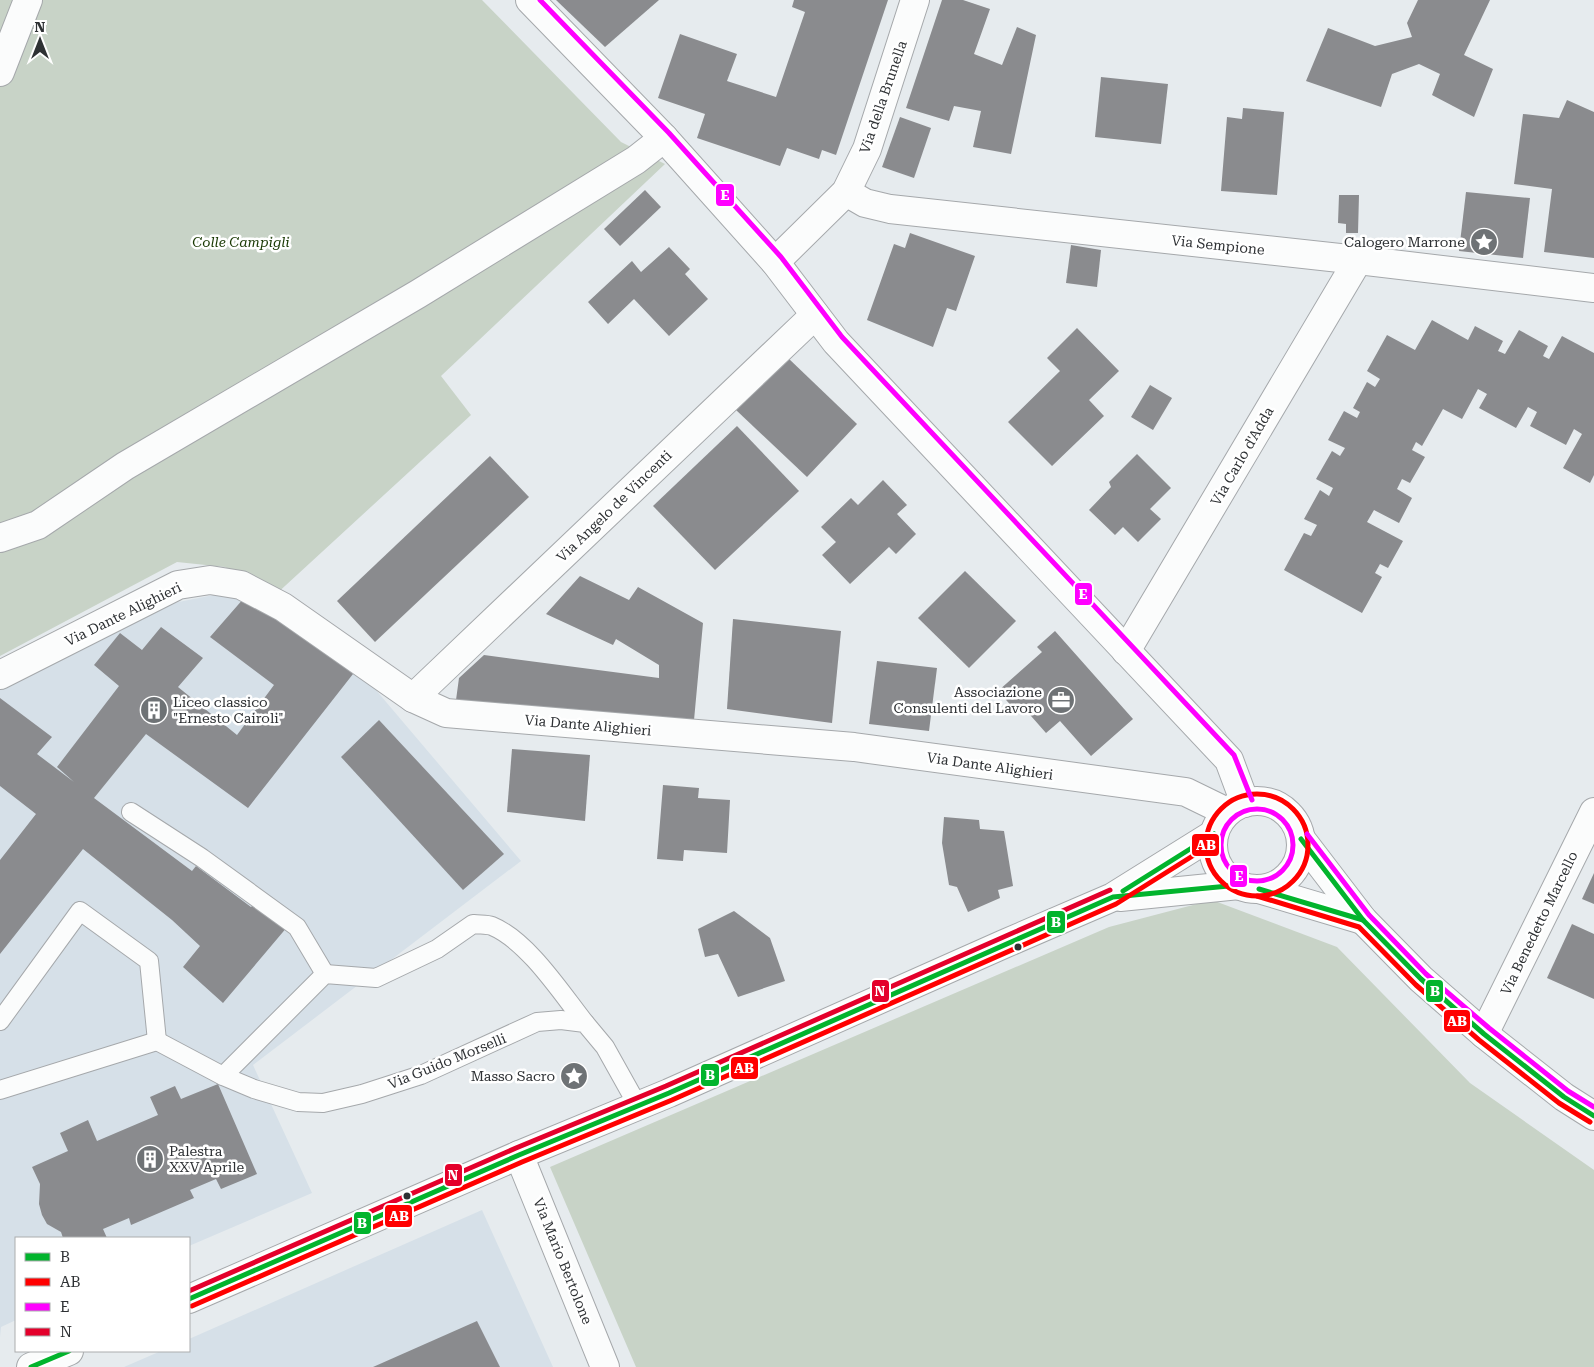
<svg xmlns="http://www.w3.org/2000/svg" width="1594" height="1367" font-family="'Roboto Serif',serif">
<rect width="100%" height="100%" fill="#e6ebee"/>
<g fill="#d6e0e8">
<polygon points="234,591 353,663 521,861 253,1065 312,1193 189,1246 189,1238 16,1238 16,1320 1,1327 0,1337 0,681 148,608"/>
<polygon points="482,1210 553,1367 124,1367 161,1351 189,1351 189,1339"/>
</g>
<g fill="#c8d3c7">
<polygon points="0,0 482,0 621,142 665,164 441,376 471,415 273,597 225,567 177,562 0,656"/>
<polygon points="1212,900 1337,947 1470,1083 1594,1170 1594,1367 636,1367 550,1167 1109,927"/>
</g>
<g fill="#8a8b8e">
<polygon points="556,0 659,0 605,47"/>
<polygon points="794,0 888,0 836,155 822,150 819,159 787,148 780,166 697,138 705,114 658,98 680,34 737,54 727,81 776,97 805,12 792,7"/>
<polygon points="942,0 963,0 990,9 974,54 1002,65 1017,27 1036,35 1011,154 973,147 981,111 954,106 949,121 906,108"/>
<polygon points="1418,0 1490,0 1464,55 1493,69 1474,117 1432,95 1440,74 1419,64 1392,74 1381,107 1306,81 1328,28 1375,46 1412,37 1407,23"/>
<polygon points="1101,77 1168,84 1161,144 1095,137"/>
<polygon points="1567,100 1594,112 1594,258 1544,252 1552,189 1514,184 1523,114 1559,118"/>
<polygon points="1243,108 1284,112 1277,195 1221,191 1227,117 1242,119"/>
<polygon points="900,117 931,128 914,178 882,167"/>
<polygon points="645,190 661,207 620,246 604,229"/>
<polygon points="1466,192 1530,198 1523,258 1459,251"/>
<polygon points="1339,195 1359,195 1358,233 1346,233 1346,224 1338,223"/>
<polygon points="910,233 975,256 956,311 947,308 933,347 867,320 894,244 905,248"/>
<polygon points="1071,245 1101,250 1097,287 1066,283"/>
<polygon points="669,247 690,269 685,274 708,299 669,336 634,299 608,324 588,302 632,261 641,272"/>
<polygon points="1432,320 1468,340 1475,326 1503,341 1498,351 1505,354 1519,330 1548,346 1543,356 1549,359 1562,336 1594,353 1594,475 1590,483 1563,468 1582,434 1574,429 1566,445 1530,426 1537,412 1528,407 1516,428 1479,408 1487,394 1478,389 1462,419 1443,409 1422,446 1416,442 1412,450 1425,457 1410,483 1402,479 1397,489 1412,498 1399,523 1374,510 1367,522 1403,541 1388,568 1380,564 1375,573 1382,577 1362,613 1284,570 1304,533 1311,536 1317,525 1304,519 1320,490 1329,496 1333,488 1316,479 1332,451 1340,456 1345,448 1328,440 1344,411 1357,418 1360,412 1353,408 1367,382 1375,387 1380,379 1367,371 1387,335 1415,350"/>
<polygon points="1077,328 1119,371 1089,400 1104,416 1052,466 1008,422 1060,371 1047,358"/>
<polygon points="787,357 857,424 807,477 736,410"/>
<polygon points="1150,385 1172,398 1153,430 1131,417"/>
<polygon points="737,426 799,491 715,570 653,506"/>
<polygon points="1137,454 1171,488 1150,509 1161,519 1138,542 1123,527 1115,535 1089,510 1111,487 1109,482"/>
<polygon points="490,456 529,497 375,642 337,601"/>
<polygon points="883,480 907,505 897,514 916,534 896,554 889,547 850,584 822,555 836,542 821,527 851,498 858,505"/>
<polygon points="965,571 1016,621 969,668 918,618"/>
<polygon points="580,576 629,600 638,587 703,623 693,731 456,700 459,678 484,655 659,678 659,665 616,639 613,645 546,614"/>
<polygon points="251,590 353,674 248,808 146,734 94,798 192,871 196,866 251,907 256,902 288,926 223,1003 183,967 200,946 172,920 83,849 0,954 0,860 36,814 0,786 0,698 52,737 37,754 74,782 57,767 119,686 94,665 120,633 142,650 161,627 203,658 178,687 237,735 274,685 210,637"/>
<polygon points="733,619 841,631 832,723 727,709"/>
<polygon points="1055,631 1133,719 1091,756 1060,721 1046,733 1024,708 1016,711 998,691 1042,652 1037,647"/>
<polygon points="877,661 937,668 929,731 869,724"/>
<polygon points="379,720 504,854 463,890 341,757"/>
<polygon points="512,749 590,755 585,821 507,812"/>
<polygon points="663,785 699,788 698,798 730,800 727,853 684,850 683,861 657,859"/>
<polygon points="944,817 979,820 980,829 1004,831 1013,886 998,890 1000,898 968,912 957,887 949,885 942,843"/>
<polygon points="1594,873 1594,904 1582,899"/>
<polygon points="734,911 770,938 785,981 738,997 718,954 705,957 698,929"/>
<polygon points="1572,924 1594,934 1594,999 1547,978"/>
<polygon points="218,1084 257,1174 221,1189 216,1179 190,1190 194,1198 131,1225 129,1218 103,1229 107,1238 63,1238 61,1232 47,1224 42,1215 39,1204 40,1184 32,1167 68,1151 60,1133 88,1120 97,1141 158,1115 150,1097 175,1086 181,1099"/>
<polygon points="477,1321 500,1367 373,1367"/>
</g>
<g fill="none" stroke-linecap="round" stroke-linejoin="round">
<g stroke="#a5a8ab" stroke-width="20">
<g id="service">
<polyline points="131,812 202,858 297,927 325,974"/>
<polyline points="0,1021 80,911 149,961 157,1041"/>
<polyline points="157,1041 223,1076 254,1089 298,1102 323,1103 362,1094 421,1075 537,1022 561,1020 585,1023 605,1047 638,1106"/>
<path d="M223 1076 325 974 376 978 437 949 473 924C480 925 486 924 492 926 528 941 562 994 585 1023"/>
<polyline points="0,1090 157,1041"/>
</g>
</g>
<g stroke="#a5a8ab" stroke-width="30">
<g id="minor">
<polyline points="0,72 28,0"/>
<polyline points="846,192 865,203 890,209 1358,260 1594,288"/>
<polyline points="775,262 846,192 867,149 915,0"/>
<polyline points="0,538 38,525 125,466 418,294 636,160 664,138"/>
<polyline points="1126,651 1358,260"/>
<polyline points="0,675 178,585 210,580 241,585 283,607 413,698 446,713 854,747 1186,792 1227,812"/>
<polyline points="413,698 815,315"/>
<polyline points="1484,1034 1594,812"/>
<polyline points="519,1155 605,1367"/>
</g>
</g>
<g stroke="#a5a8ab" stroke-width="30">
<g id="tertiary">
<polyline points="1120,897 1239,885"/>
<polyline points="189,1299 519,1155 669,1093 1004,944 1113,897 1214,834"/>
<polyline points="31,1367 69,1351"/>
</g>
</g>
<g stroke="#a5a8ab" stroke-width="30">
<g id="primary">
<polyline points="530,0 664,138 775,262 836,342 1229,760 1245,803"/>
<circle cx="1257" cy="845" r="44"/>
<polyline points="1301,839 1363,920 1421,979 1484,1034 1564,1097 1594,1116"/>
<polyline points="1259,889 1363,920"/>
</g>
</g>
<use href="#service" stroke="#fbfcfc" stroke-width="18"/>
<use href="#minor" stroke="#fbfcfc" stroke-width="28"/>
<use href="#tertiary" stroke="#fbfcfc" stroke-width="28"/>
<use href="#primary" stroke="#fbfcfc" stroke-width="28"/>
<g stroke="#fff" stroke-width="9">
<g id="bus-1">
<polyline points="1301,839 1363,920 1421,979 1484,1034 1564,1097 1594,1116"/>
<polyline points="1259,889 1363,920"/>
<polyline points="1123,891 1214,834"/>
<polyline points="189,1299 519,1155 669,1093 1113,897 1239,885"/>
<polyline points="31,1367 69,1351"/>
</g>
</g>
<g stroke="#fff" stroke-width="9">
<g id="bus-2">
<circle cx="1257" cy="845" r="51"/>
<polyline points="1257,896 1359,927 1416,985 1479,1040 1559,1103 1590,1122"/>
<polyline points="192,1306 522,1162 672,1100 1116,904 1218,840"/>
</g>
</g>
<g stroke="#fff" stroke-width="9">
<g id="bus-3">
<polyline points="540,0 669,133 781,257 842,337 1234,755 1252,800"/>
<circle cx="1257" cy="845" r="36"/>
<polyline points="1307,834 1369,915 1426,974 1489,1028 1568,1091 1594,1107"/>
</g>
</g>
<g stroke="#fff" stroke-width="9">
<polyline id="bus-4" points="189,1291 516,1148 666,1086 1110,890"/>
</g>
<use href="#bus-1" stroke="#02b42d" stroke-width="5"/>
<use href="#bus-2" stroke="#f00" stroke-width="5"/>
<use href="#bus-3" stroke="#f0f" stroke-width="5"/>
<use href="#bus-4" stroke="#e4002b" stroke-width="5"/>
</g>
<defs>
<g id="sight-disc" transform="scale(1.4375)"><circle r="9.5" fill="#6e7275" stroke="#fff"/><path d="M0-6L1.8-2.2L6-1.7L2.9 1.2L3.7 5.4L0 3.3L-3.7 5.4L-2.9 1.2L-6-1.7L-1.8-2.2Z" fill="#fff"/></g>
<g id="office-disc" transform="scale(1.4375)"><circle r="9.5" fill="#6e7275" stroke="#fff"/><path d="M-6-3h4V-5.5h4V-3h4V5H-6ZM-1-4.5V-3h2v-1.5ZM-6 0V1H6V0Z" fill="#fff"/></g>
<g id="building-disc" transform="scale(1.4375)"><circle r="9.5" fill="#6e7275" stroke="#fff"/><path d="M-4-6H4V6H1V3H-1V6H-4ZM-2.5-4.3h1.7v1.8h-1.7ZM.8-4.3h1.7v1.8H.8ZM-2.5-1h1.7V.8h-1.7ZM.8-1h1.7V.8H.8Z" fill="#fff"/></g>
</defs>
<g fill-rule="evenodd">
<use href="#sight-disc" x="1484" y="242"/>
<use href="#office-disc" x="1061" y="700"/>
<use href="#building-disc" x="154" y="710"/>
<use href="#sight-disc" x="574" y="1076"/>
<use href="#building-disc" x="150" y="1159"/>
</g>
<g fill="#2e3134" stroke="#fff" stroke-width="2">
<circle cx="1018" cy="947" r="4.5"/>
<circle cx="407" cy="1196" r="4.5"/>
</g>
<g text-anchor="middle" stroke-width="5" stroke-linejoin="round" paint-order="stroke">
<g font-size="14" fill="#2e3134" stroke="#fff">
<text transform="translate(883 97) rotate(-71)" y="5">Via della Brunella</text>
<text transform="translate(1218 245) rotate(6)" y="5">Via Sempione</text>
<text transform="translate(1242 456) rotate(-60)" y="5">Via Carlo d'Adda</text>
<text transform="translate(614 506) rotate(-44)" y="5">Via Angelo de Vincenti</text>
<text transform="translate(123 614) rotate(-26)" y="5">Via Dante Alighieri</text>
<text transform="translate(588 725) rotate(5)" y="5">Via Dante Alighieri</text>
<text transform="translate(990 766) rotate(8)" y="5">Via Dante Alighieri</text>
<text transform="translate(1539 923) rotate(-64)" y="5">Via Benedetto Marcello</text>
<text transform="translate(447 1061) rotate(-22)" y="5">Via Guido Morselli</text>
<text transform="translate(563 1261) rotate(68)" y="5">Via Mario Bertolone</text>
</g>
<g font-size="14" font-style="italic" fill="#193903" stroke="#fff">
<text x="241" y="247">Colle Campigli</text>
</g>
<g font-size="14" fill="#2e3134" stroke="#fff" text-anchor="end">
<text x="1465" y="247">Calogero Marrone</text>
<text x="1042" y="697">Associazione<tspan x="1042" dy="16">Consulenti del Lavoro</tspan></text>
<text x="173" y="707" text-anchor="start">Liceo classico<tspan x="173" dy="16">"Ernesto Cairoli"</tspan></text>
<text x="555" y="1081">Masso Sacro</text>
<text x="169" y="1156" text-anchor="start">Palestra<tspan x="169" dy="16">XXV Aprile</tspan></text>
</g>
</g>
<g stroke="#fff" stroke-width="2">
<rect x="715" y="183" width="20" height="24" rx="5" fill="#f0f"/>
<rect x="1074" y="582" width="19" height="24" rx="5" fill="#f0f"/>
<rect x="1191" y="833" width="29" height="24" rx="5" fill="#f00"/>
<rect x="1229" y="864" width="19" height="24" rx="5" fill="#f0f"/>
<rect x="1046" y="910" width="20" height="24" rx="5" fill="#02b42d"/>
<rect x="1425" y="979" width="19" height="24" rx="5" fill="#02b42d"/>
<rect x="871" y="979" width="19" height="24" rx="5" fill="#e4002b"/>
<rect x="1443" y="1009" width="28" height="24" rx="5" fill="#f00"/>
<rect x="730" y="1056" width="29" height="24" rx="5" fill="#f00"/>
<rect x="700" y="1063" width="20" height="24" rx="5" fill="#02b42d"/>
<rect x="444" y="1163" width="19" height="24" rx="5" fill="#e4002b"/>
<rect x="384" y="1204" width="29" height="24" rx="5" fill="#f00"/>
<rect x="353" y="1211" width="19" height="24" rx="5" fill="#02b42d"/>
</g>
<g font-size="14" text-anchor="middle" font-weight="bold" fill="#fff">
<text x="725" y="200">E</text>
<text x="1083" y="599">E</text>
<text x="1206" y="850">AB</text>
<text x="1239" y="881">E</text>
<text x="1056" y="927">B</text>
<text x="1435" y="996">B</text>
<text x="880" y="996">N</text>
<text x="1457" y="1026">AB</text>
<text x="744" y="1073">AB</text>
<text x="710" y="1080">B</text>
<text x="453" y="1180">N</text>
<text x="399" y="1221">AB</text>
<text x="362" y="1228">B</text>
</g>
<rect x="15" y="1237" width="175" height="115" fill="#ffffff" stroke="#abadae"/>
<rect x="25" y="1253" width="25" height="8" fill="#02b42d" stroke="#abadae"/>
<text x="60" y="1262" font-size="15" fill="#2e3134">B</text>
<rect x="25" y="1278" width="25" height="8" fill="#ff0000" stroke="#abadae"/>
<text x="60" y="1287" font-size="15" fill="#2e3134">AB</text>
<rect x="25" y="1303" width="25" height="8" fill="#ff00ff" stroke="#abadae"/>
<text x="60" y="1312" font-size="15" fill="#2e3134">E</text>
<rect x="25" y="1328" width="25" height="8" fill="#e4002b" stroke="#abadae"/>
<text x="60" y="1337" font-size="15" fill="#2e3134">N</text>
<g transform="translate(40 40)" stroke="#ffffff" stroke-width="4" paint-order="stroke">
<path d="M0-4L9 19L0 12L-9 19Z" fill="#2e3134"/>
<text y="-8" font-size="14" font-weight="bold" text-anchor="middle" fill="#2e3134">N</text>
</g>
</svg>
